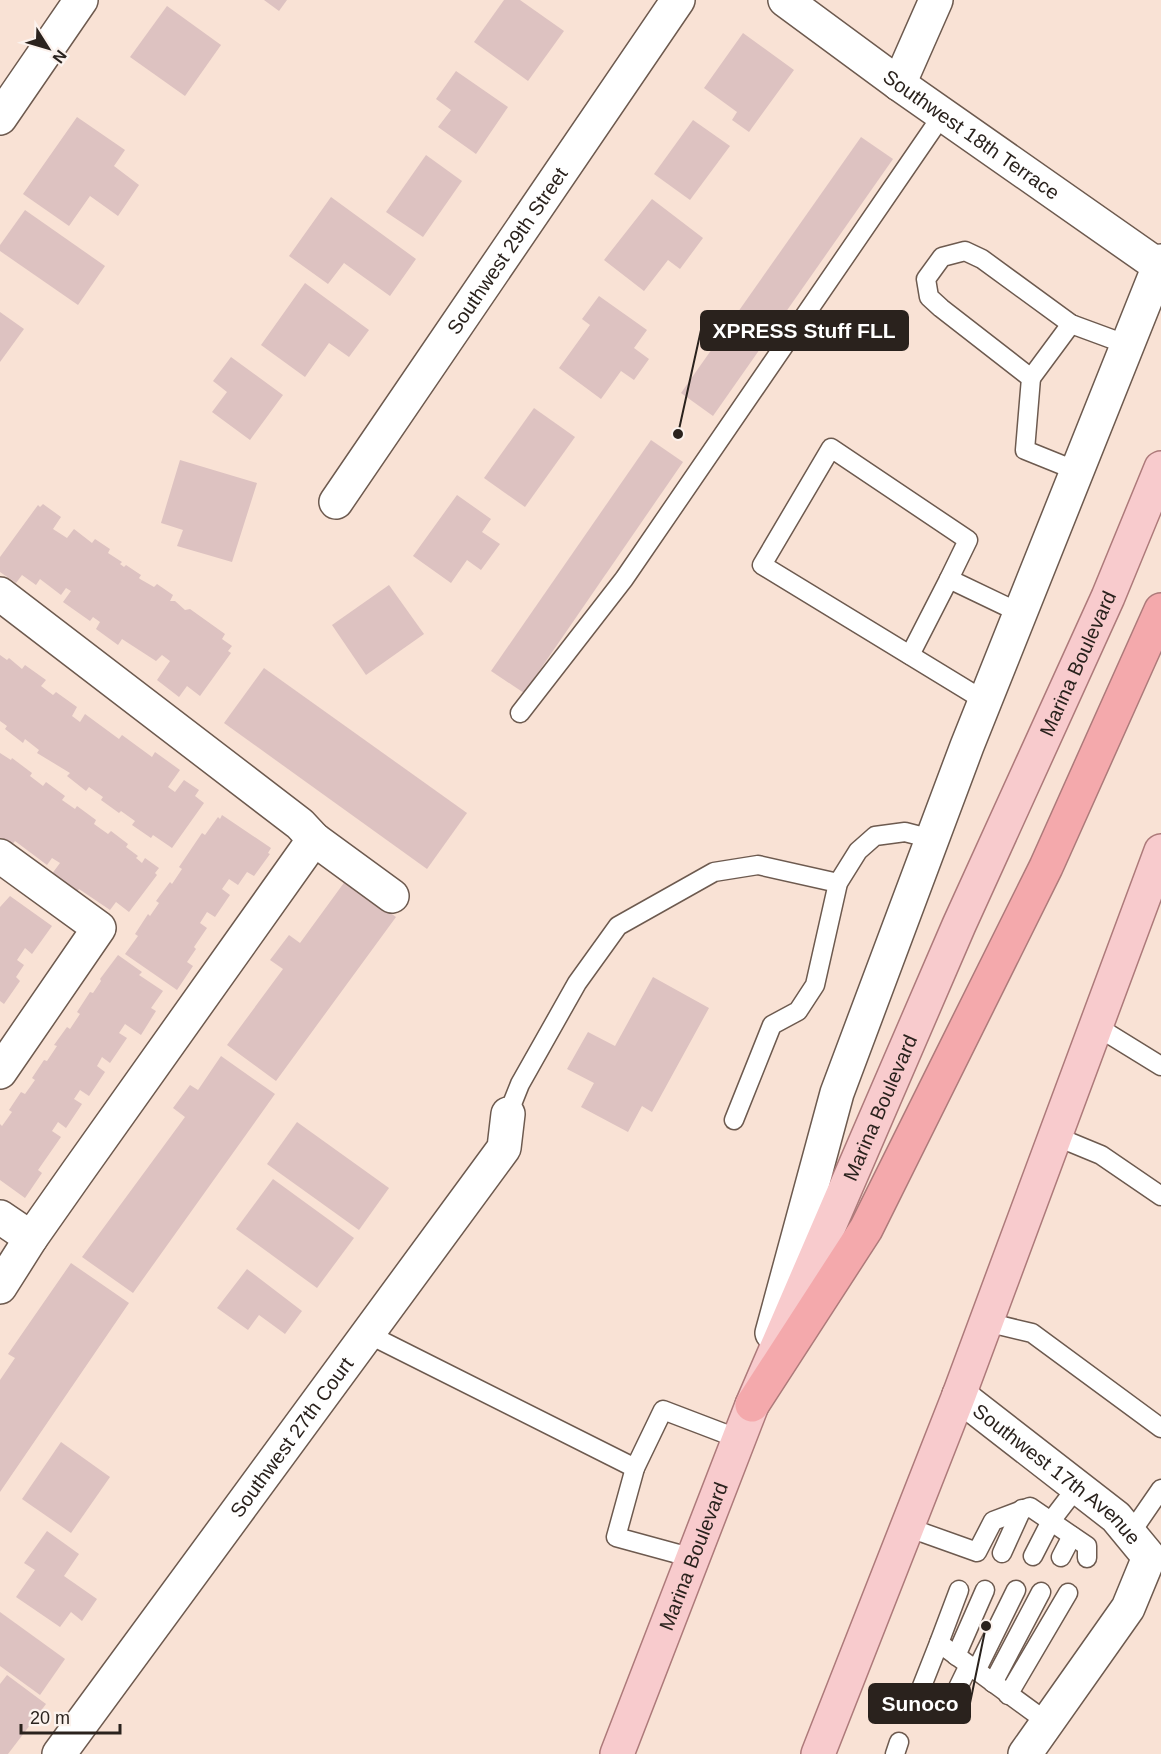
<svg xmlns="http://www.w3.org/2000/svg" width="1161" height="1754" font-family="Arial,sans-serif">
<rect width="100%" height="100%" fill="#f9e2d5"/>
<g fill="#ddc2c1">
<polygon points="264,0 287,0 279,11"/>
<polygon points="504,0 520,0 564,31 528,81 474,42"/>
<polygon points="167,6 221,45 185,96 130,57"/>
<polygon points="743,33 794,70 749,132 732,120 737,112 704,88"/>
<polygon points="456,71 508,107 476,154 438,127 451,110 436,99"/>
<polygon points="77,117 125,150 114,166 139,185 118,216 90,196 69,226 23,194"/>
<polygon points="693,120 730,146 690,200 654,174"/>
<polygon points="861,137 893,159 713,416 681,393"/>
<polygon points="426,155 462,181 423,237 386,212"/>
<polygon points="331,197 416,259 390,296 344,263 328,284 289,256"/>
<polygon points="652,199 703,238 680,269 668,260 644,291 604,260"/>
<polygon points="25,210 105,266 78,305 0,251 0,245"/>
<polygon points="305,283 369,330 349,357 329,343 305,377 261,345"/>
<polygon points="599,296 647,330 634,348 649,359 634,380 621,371 601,399 559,368 590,325 582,319"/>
<polygon points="0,312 24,329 0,362"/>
<polygon points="231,357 283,395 250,440 212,412 227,392 213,381"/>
<polygon points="534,408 575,437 525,507 484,478"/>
<polygon points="651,440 683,462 524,693 491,671"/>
<polygon points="180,460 257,483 232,562 177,546 183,530 161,523"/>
<polygon points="457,495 491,519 482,532 500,544 481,570 467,560 451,583 413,556"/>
<polygon points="43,504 61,517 53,529 67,538 74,529 92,543 95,539 110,549 108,553 122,562 120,564 124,567 126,565 141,575 139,578 140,579 154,587 157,584 173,595 170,601 175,601 185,610 190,609 225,634 222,639 232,646 228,651 231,653 200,696 187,686 179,697 157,680 170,661 162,655 156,661 122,639 118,645 96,629 100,622 93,617 90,621 63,602 71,591 66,588 61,595 40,579 36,585 22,575 16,583 0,572 0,557 38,505 40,507"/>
<polygon points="389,585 424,634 366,675 332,625"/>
<polygon points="0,655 7,660 9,658 22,669 25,665 46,680 41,686 53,695 56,692 77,707 72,716 80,722 85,714 119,739 122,735 152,757 155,752 180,770 168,787 175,792 184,780 199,790 195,796 204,803 172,848 153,835 151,838 132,825 135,821 121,811 119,813 101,800 103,797 89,787 86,791 67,776 70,773 37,753 39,750 25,739 23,743 5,729 7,726 0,721"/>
<polygon points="264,668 467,813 427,869 224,723"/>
<polygon points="0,753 11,760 12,758 32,773 30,776 43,786 46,782 65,796 62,800 75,809 77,806 96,820 94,824 108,834 111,831 128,844 126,847 138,856 136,858 142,863 145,858 159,868 155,873 157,875 129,912 116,902 110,910 79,889 76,893 51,875 60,863 52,858 47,865 15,841 11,846 0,838"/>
<polygon points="222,815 271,848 268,853 270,854 254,876 247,872 238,885 229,879 222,889 230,895 215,917 207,912 200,923 207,928 194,947 196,949 187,962 193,966 177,990 125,954 138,936 135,934 148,914 150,916 159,903 156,901 170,882 172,884 182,869 179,867 202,833 205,835 218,817 220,819"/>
<polygon points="346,880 396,917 276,1081 227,1045 283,969 270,960 289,935 300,943"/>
<polygon points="10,896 52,926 32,954 25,948 17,960 24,965 16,977 20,981 4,1004 0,1001 0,907"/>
<polygon points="118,955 142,972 139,975 163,991 151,1008 156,1011 141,1035 125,1024 119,1033 127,1038 110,1063 102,1057 97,1066 105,1072 89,1096 80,1090 74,1099 82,1104 66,1128 58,1122 52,1131 61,1137 38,1170 42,1173 25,1198 0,1180 0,1124 2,1126 12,1112 9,1110 21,1092 25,1094 35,1080 32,1078 44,1060 47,1061 57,1046 54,1045 67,1027 70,1029 80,1014 77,1012 90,992 93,993 101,981 100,979"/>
<polygon points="653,977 709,1008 652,1112 642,1106 628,1132 581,1107 594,1083 567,1069 588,1032 615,1046"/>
<polygon points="221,1056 275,1094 133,1293 82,1257 185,1117 173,1108 190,1085 198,1090"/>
<polygon points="297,1122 389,1188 359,1230 267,1164"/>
<polygon points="273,1179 354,1238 317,1288 236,1229"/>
<polygon points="71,1263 129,1303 0,1492 0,1380 15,1358 8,1354"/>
<polygon points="247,1269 302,1311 285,1334 259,1315 248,1330 217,1308"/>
<polygon points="61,1442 110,1477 71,1533 22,1499"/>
<polygon points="47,1531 79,1554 64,1576 97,1599 82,1621 71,1612 60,1627 16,1597 35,1570 24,1563"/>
<polygon points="0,1612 65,1659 40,1695 0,1666"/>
<polygon points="7,1675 46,1704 8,1754 0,1754 0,1684"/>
</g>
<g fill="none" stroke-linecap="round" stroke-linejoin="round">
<g stroke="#6d5a4f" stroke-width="21">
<g id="service">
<polyline points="1031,378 1071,324"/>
<polyline points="1077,471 1025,450 1031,378 941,308 929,297 926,279 942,257 965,251 982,259 1071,324 1128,345"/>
<polyline points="910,655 949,579"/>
<polyline points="985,701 762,565 831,448 968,540 949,579 1020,613"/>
<polyline points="520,713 624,579 943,114"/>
<polyline points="1096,1026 1161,1066"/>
<polyline points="508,1114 520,1084 577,983 618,926 714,872 758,865 838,883"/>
<polyline points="734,1120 772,1025 798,1011 815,985 838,883 858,851 875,836 905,832 932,839"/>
<polyline points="1055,1136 1101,1155 1161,1196"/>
<polyline points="986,1322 1032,1333 1161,1428"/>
<polyline points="368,1334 635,1468"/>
<polyline points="907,1527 977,1552 993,1521 1030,1507 1087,1546 1087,1558"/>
<polyline points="1130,1534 1161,1489"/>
<polyline points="1002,1553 1022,1509"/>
<polyline points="1033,1556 1051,1521 1077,1487"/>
<polyline points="1061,1557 1072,1536"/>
<polyline points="693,1558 616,1537 635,1468 663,1410 739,1439"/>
<polyline points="939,1643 959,1590"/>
<polyline points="956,1656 985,1590"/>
<polyline points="976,1671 1016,1590"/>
<polyline points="993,1683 1041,1592"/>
<polyline points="922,1686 939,1643 1047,1722"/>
<polyline points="1008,1695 1068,1593"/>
<polyline points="952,1700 969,1665"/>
<polyline points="895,1754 899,1742"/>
</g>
</g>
<g stroke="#6d5a4f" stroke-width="36">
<g id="minor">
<path id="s1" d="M785 0 899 84 1159 266"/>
<polyline points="899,84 936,0"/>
<polyline points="0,118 81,0"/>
<path id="s2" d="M336 502 678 0"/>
<polyline points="0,594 300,824 314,839 392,896"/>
<polyline points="0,856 99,928 0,1072"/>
<polyline points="0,1217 31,1238"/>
<polyline points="0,1287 31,1238 76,1174 314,839"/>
<path id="s3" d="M959 1395 1116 1517 1149 1557 1128 1608 1025 1754"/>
<path id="s4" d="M59 1754 504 1148 508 1114"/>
</g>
</g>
<g stroke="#6d5a4f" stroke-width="36">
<polyline id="secondary" points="772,1333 837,1093 967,746 1161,261"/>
</g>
<g stroke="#ad7a7a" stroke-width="36">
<g id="primary">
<path id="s5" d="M617 1754 752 1405 959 925 1108 597 1161 468"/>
<polyline points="818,1754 959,1395 1161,851"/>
</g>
</g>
<g stroke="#ad7a7a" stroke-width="36">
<polyline id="motorway" points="752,1405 866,1229 1046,867 1161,610"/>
</g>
<use href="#service" stroke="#fff" stroke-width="18"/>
<use href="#minor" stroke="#fff" stroke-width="33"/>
<use href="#secondary" stroke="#fff" stroke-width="33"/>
<use href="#primary" stroke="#f8cbcd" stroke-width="33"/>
<use href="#motorway" stroke="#f4a9ac" stroke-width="33"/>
</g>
<g text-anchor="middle" stroke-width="5" stroke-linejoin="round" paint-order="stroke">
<g font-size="20" fill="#2a221d" stroke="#fcf2ed">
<text dy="7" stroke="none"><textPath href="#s1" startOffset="230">Southwest 18th Terrace</textPath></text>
<text dy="7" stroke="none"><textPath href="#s2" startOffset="304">Southwest 29th Street</textPath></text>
<text dy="7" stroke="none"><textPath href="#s5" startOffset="1184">Marina Boulevard</textPath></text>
<text dy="7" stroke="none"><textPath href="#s5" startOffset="698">Marina Boulevard</textPath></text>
<text dy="7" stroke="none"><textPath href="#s4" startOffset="393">Southwest 27th Court</textPath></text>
<text dy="7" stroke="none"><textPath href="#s3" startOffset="126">Southwest 17th Avenue</textPath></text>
<text dy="7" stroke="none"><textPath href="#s5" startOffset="212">Marina Boulevard</textPath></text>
</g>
</g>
<path fill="none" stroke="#2a221d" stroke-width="2" d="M678 434L701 330M986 1626L970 1703"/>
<g fill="#2a221d" stroke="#fcf2ed" stroke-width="2">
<circle cx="678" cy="434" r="6"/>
<circle cx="986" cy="1626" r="6"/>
</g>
<g fill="#2a221d" stroke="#2a221d" stroke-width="2">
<rect x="701" y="311" width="207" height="39" rx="6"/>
<rect x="869" y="1684" width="101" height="39" rx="6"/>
</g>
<g font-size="21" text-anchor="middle" font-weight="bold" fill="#fff">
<text x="804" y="338">XPRESS Stuff FLL</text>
<text x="920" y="1711">Sunoco</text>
</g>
<g transform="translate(48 48) rotate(127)" stroke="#fcf2ed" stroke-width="4.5" paint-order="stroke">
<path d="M0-4.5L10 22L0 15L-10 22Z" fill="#2a221d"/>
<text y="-9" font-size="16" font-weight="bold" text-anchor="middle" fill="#2a221d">N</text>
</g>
<path d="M21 1724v9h99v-9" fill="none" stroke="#2a221d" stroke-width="3"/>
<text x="30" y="1724" font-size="18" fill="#2a221d" stroke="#fcf2ed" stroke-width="4.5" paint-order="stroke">20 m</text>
</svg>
